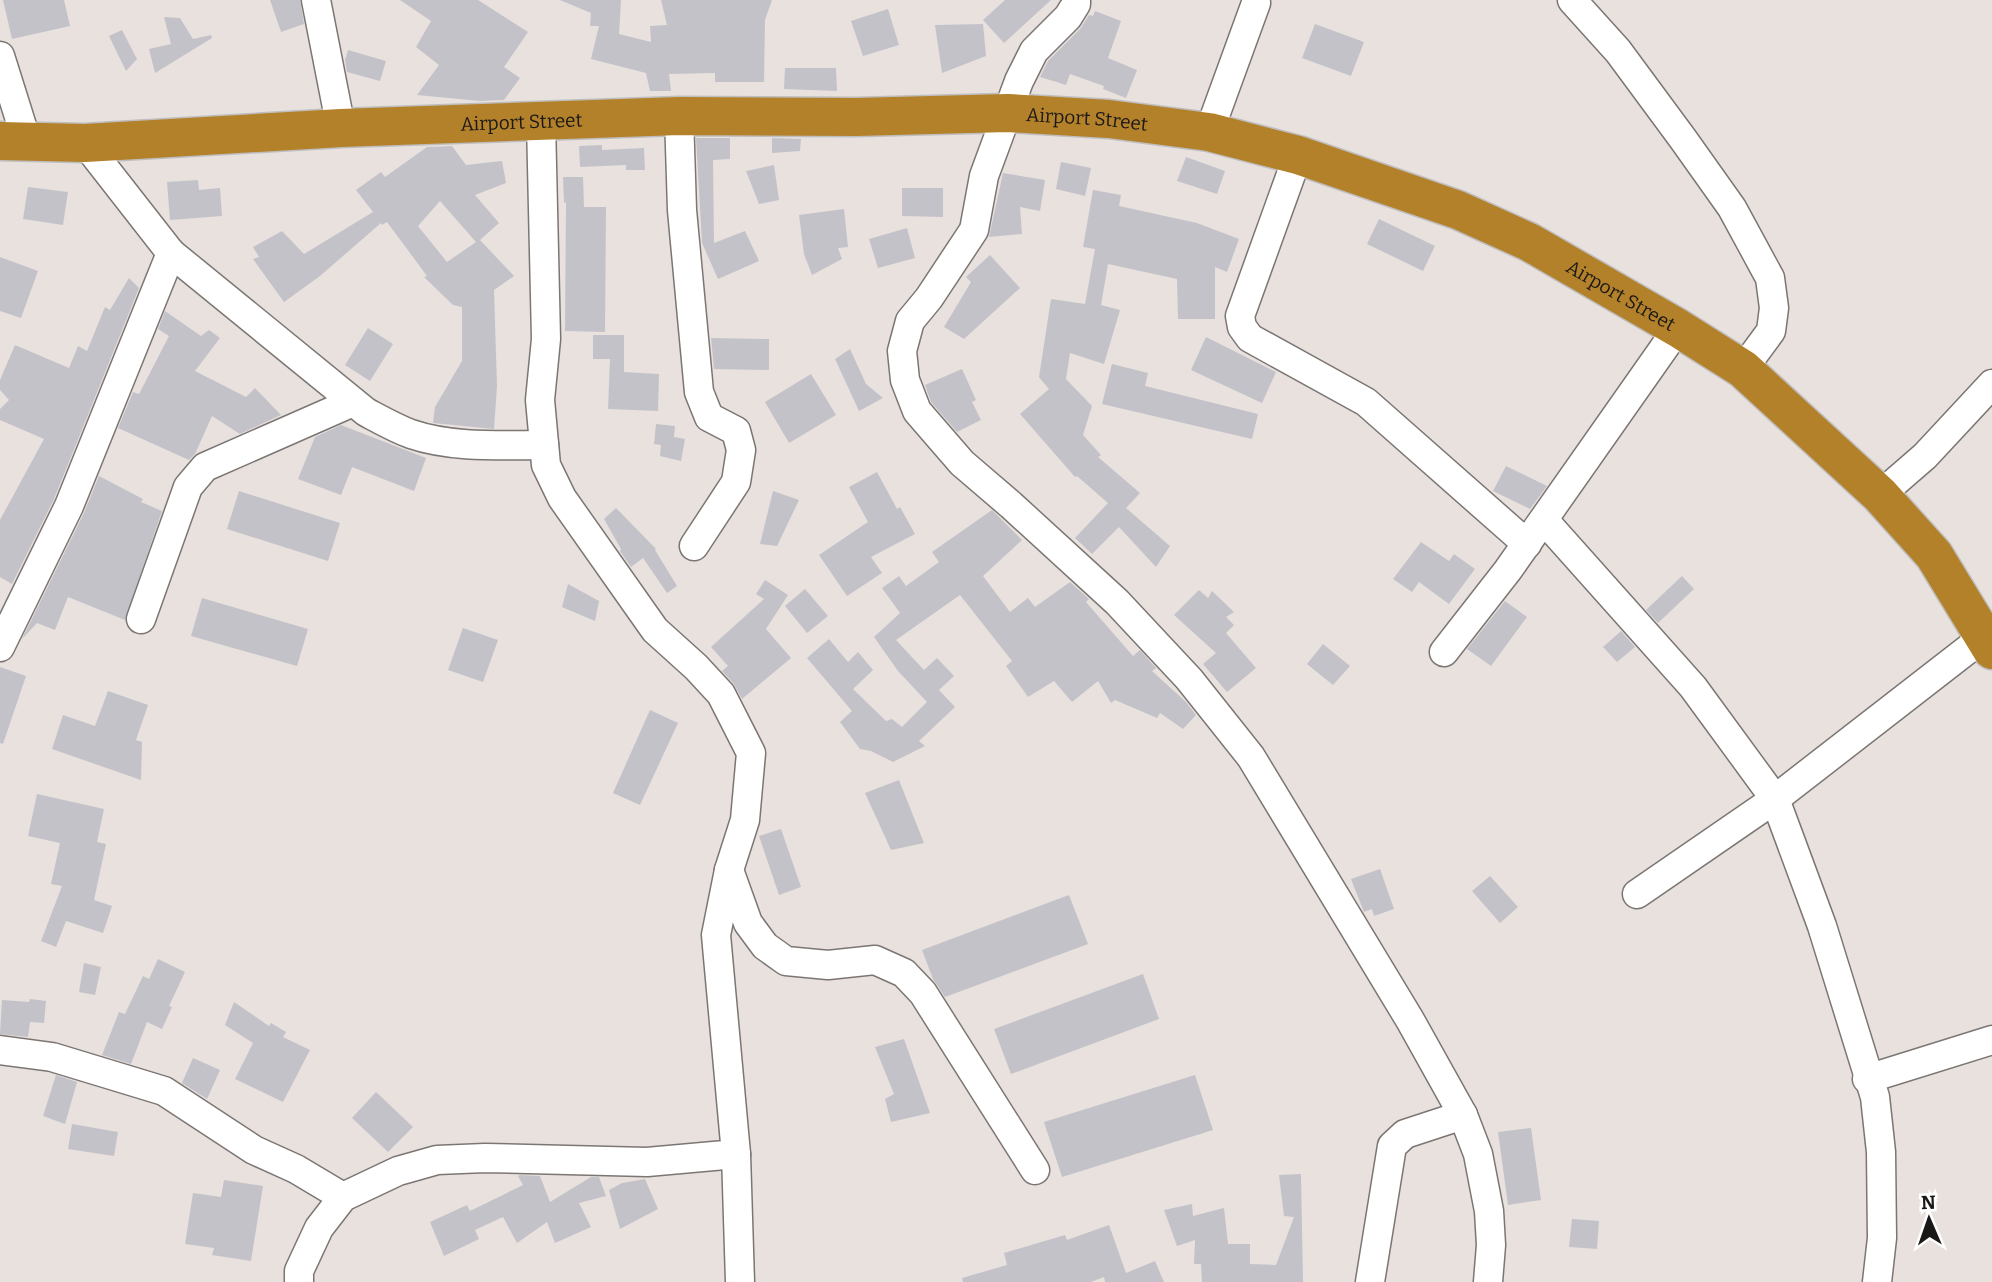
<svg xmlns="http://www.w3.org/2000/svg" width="1992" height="1282" font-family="Bitter,serif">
<rect width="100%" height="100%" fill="#e8e1de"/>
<g fill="#c4c2c9" fill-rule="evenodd">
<polygon points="3,0 64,0 70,26 12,39"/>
<polygon points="270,0 300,0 304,24 281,32"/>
<polygon points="400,0 478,0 528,32 504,67 520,78 504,100 480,101 417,95 439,65 416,47 431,21"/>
<polygon points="560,0 621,0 619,34 651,42 650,26 667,25 661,0 772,0 765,20 764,82 715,82 715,73 669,74 671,91 650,91 646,73 591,59 599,26 590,26 591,13"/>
<polygon points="1005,0 1051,0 1004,43 983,20"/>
<polygon points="888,9 899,45 863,56 851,21"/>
<polygon points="1095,11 1121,21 1108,58 1137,70 1126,98 1103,89 1104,86 1070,74 1066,85 1040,77 1048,61 1080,29 1089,15 1093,16"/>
<polygon points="164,17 180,18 193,39 211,35 212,38 155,73 149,49 171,44"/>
<polygon points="983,24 986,56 942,73 935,25"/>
<polygon points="1315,24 1364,42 1351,76 1302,58"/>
<polygon points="122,30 137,59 126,71 109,36"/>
<polygon points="348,50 386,61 380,81 347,72 345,60"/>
<polygon points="785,68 836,68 837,91 784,89"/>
<polygon points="696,138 730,138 730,159 713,160 714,243 745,231 759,261 718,279 702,243"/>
<polygon points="772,138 801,139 800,151 772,153"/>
<polygon points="602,145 602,150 644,148 645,170 626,170 626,165 580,167 579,146"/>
<path d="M452 146 466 165 502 161 506 183 475 195 499 223 480 240 514 276 494 290 497 386 494 429 433 423 435 407 462 361V307L453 305 424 277 427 276 387 222 382 225 381 223 320 276 284 302 253 259 259 257 253 247 282 231 304 254 373 212 356 190 381 172 385 177 427 147ZM440 201 476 242 447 262 418 226Z"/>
<polygon points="1186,157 1225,171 1217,194 1177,181"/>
<polygon points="1061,162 1091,168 1085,196 1056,189"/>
<polygon points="774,165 779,200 759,204 746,171"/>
<polygon points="1003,173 1045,180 1040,211 1020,207 1022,234 989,237"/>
<polygon points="563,177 583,177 584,207 606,207 605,332 565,331 566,202 564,203"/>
<polygon points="198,180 199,190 220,188 222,216 170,220 167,182"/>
<polygon points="28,187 68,192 63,225 23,219"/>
<polygon points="902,188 943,188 943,217 902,216"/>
<polygon points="1093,190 1121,195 1119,206 1197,223 1239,239 1227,272 1215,267 1215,319 1178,319 1177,279 1108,264 1101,305 1120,310 1104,364 1070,353 1066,379 1092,406 1083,435 1101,455 1098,457 1140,493 1126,508 1170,546 1156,567 1119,527 1092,554 1075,538 1108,503 1077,476 1075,477 1020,414 1049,389 1039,377 1051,299 1085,304 1095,249 1083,247"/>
<polygon points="844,209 848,247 838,248 842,259 812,275 804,254 799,215"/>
<polygon points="1379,219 1435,246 1423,271 1367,244"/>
<polygon points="907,228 915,258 878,268 869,239"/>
<polygon points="990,255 1020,288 964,339 944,327 971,282 966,277"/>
<polygon points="0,257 38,271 21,318 0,311"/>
<polygon points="129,278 139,288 54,499 12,584 0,577 0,520 44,439 0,420 0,409 9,400 0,390 0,380 15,345 69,368 78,346 87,351 105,307 110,310"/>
<polygon points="165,311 201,336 209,330 220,338 195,371 246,397 255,388 281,415 240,434 212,416 195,454 189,460 118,428 133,392 139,394 169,336 158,329"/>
<polygon points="368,328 393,344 370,381 345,365"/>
<polygon points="593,335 624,335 624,372 659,374 658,411 608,409 610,359 593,359"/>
<polygon points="1206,337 1276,372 1262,403 1191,370"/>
<polygon points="711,338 769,339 769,370 714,369"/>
<polygon points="850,349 866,384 883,398 859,411 835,359"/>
<polygon points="1112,364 1148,373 1145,386 1258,414 1252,439 1102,404"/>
<polygon points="962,369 976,400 972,402 981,420 957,432 931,402 925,385"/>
<polygon points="811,374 836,415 789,443 765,402"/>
<polygon points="656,424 675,426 674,437 685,439 681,461 660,456 661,445 654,444"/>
<polygon points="341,425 426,458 414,491 352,467 341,495 298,479 315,437"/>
<polygon points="1506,466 1547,486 1530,509 1493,491"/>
<polygon points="877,472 897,509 900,507 915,534 871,557 882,573 847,596 819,555 868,522 849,487"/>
<polygon points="99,476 143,499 141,502 162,511 125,620 68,597 55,630 37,623 22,639 84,513"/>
<polygon points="239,491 340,523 328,561 227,529"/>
<polygon points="773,491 799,500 777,546 760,544"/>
<polygon points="616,508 656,549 655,550 677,586 667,593 643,558 631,567 620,551 621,549 604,519"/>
<polygon points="992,510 1022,540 983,576 1010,612 1028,598 1035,607 1070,582 1089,599 1086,602 1133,656 1140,650 1156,668 1152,671 1186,702 1196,715 1183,729 1160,713 1157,718 1115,700 1111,703 1098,681 1072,702 1054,681 1028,697 1006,666 1012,661 960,595 896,640 924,670 937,658 954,676 939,690 955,707 919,741 925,746 893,762 871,751 860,749 840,722 852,711 807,658 829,639 848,662 858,652 873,670 853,689 886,721 892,719 902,727 927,702 898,671 874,637 900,613 882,588 899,576 906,586 939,562 932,552"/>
<polygon points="1421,542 1449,561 1454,554 1475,569 1449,604 1419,582 1412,592 1393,579"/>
<polygon points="1682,576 1694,589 1658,623 1646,610"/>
<polygon points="765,580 788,595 766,629 791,658 742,699 733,683 722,671 728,666 711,647 764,599 756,594"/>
<polygon points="568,584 599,601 595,621 562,607"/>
<polygon points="805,589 828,616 807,633 785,606"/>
<polygon points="1199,590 1208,598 1212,591 1234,612 1226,617 1234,625 1226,633 1256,668 1227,692 1203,664 1216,653 1174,615"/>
<polygon points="202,598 308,629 297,666 191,636"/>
<polygon points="1505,601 1527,617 1491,666 1467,649"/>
<polygon points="463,628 498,640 483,682 448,670"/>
<polygon points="1621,631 1635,647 1617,662 1603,647"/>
<polygon points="1323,644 1350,666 1333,685 1307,664"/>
<polygon points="0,667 26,676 3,744 0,743"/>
<polygon points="108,691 148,705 136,740 142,742 141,780 52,749 63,715 95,726"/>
<polygon points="650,710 678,723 640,805 613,793"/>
<polygon points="899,780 924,843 891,850 865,793"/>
<polygon points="37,794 104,809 97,842 106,844 94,900 112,906 103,933 66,921 56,947 41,941 62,886 51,884 60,843 28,836"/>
<polygon points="781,829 801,887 779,895 759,836"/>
<polygon points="1380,869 1394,909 1374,916 1372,909 1364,912 1351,879"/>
<polygon points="1490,876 1518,907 1500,923 1472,891"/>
<polygon points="1069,895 1088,944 945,997 933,979 922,950"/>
<polygon points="158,959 185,972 169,1006 172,1007 162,1029 147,1022 131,1064 102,1055 119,1012 125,1014 143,976 149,979"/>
<polygon points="84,963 101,967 95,995 79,992"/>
<polygon points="1143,974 1159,1019 1011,1074 994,1029"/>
<polygon points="30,999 46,1001 44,1023 30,1022 28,1037 0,1034 2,1000 29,1002"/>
<polygon points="234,1002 269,1026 271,1023 286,1032 283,1037 310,1050 283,1102 235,1079 253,1043 225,1025"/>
<polygon points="904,1039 930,1113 891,1122 885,1099 894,1094 875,1047"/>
<polygon points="193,1058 220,1070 207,1099 182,1083"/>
<polygon points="56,1075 77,1082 65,1124 43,1116"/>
<polygon points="1195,1075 1213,1130 1062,1177 1044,1122"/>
<polygon points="376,1092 413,1127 388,1152 352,1118"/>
<polygon points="72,1124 118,1132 114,1156 68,1149"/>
<polygon points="1531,1128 1541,1200 1508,1205 1498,1132"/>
<polygon points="1301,1174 1303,1282 1202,1282 1201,1264 1194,1264 1195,1240 1177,1246 1164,1210 1192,1204 1193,1216 1224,1208 1228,1244 1250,1244 1250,1264 1276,1265 1294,1217 1284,1216 1279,1175"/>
<polygon points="520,1175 540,1176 550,1202 591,1177 599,1177 606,1196 579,1203 591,1227 555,1243 547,1222 517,1243 503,1217 475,1230 479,1239 444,1256 430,1222 467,1205 470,1211 523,1185 518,1176"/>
<polygon points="645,1179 658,1209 620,1229 609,1190 622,1183"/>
<polygon points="224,1180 263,1186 251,1261 212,1255 214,1248 185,1244 193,1193 221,1197"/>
<polygon points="1572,1219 1599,1221 1597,1249 1569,1247"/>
<polygon points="1109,1225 1126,1273 1155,1261 1164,1282 1105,1282 1104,1277 1091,1282 963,1282 962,1278 1007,1265 1004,1253 1065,1235 1067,1240"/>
</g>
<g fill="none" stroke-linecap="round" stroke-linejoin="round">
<g stroke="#7c7673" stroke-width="31">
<g id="minor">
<polyline points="316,0 341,128"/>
<polyline points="1076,0 1076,4 1068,17 1034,51 1019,81 984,176 974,230 929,298 910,321 902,351 905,380 917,411 962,463 1011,505 1117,602 1189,679 1251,757 1410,1020 1463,1115 1478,1154 1489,1211 1491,1245 1488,1282"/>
<polyline points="1572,0 1618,51 1683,139 1732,208 1770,278 1774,308 1771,331 1743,369"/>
<polyline points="0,56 27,142"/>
<polyline points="679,116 682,210 699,392 709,417 736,431 741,450 736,482 694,546"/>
<polyline points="1209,132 1256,3"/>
<path d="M85 143 171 253 366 412C381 420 395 428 411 434 452 448 500 445 544 445"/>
<polyline points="1298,155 1240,316 1242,327 1250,338 1366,402 1527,544"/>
<polyline points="1880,495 1925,456 1992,384"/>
<polyline points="1544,520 1693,687 1775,799 1822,926 1875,1097 1881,1152 1882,1238 1877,1282"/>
<polyline points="141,619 188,487 205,467 353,402"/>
<polyline points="0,647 69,506 171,253"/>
<polyline points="1444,652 1508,570 1678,328"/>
<polyline points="729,870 748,923 765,946 786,961 828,965 875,960 904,973 923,993 1035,1170"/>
<polyline points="1637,894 1775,799 1985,636"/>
<polyline points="0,1050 52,1057 164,1091 254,1150 296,1169 343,1197"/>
<polyline points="1867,1079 1992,1040"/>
<polyline points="736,1154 740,1282"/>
<polyline points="299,1282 299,1271 319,1228 343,1197 398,1171 437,1160 485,1158 647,1162 736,1154 716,935 729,870 745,820 751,753 721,694 696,667 655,630 562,498 546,465 540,400 546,339 541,122"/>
<polyline points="1370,1282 1392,1146 1405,1134 1463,1115"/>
</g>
</g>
<g stroke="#bfbebe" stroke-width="41">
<g id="highway">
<path id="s1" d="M0 141 85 143 341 128 679 116 856 117 1008 113 1109 119 1209 132 1298 155 1458 210 1529 242 1678 328 1743 369 1880 495 1934 555 1992 650"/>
</g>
</g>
<use href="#minor" stroke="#fff" stroke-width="28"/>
<use href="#highway" stroke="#b4812b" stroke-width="38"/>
</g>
<g text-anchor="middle" stroke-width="5" stroke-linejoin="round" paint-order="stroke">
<g font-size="19" fill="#1a1817" stroke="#fff">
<text dy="7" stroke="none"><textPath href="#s1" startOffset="1088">Airport Street</textPath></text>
<text dy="7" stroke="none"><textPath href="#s1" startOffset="522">Airport Street</textPath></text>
<text dy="7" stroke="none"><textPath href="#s1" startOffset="1656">Airport Street</textPath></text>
</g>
</g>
<g transform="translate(1929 1219) rotate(358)" stroke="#ffffff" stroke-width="5" paint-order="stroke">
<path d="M0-5L12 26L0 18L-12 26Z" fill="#1a1817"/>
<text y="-10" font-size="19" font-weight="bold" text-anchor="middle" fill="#1a1817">N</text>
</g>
</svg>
